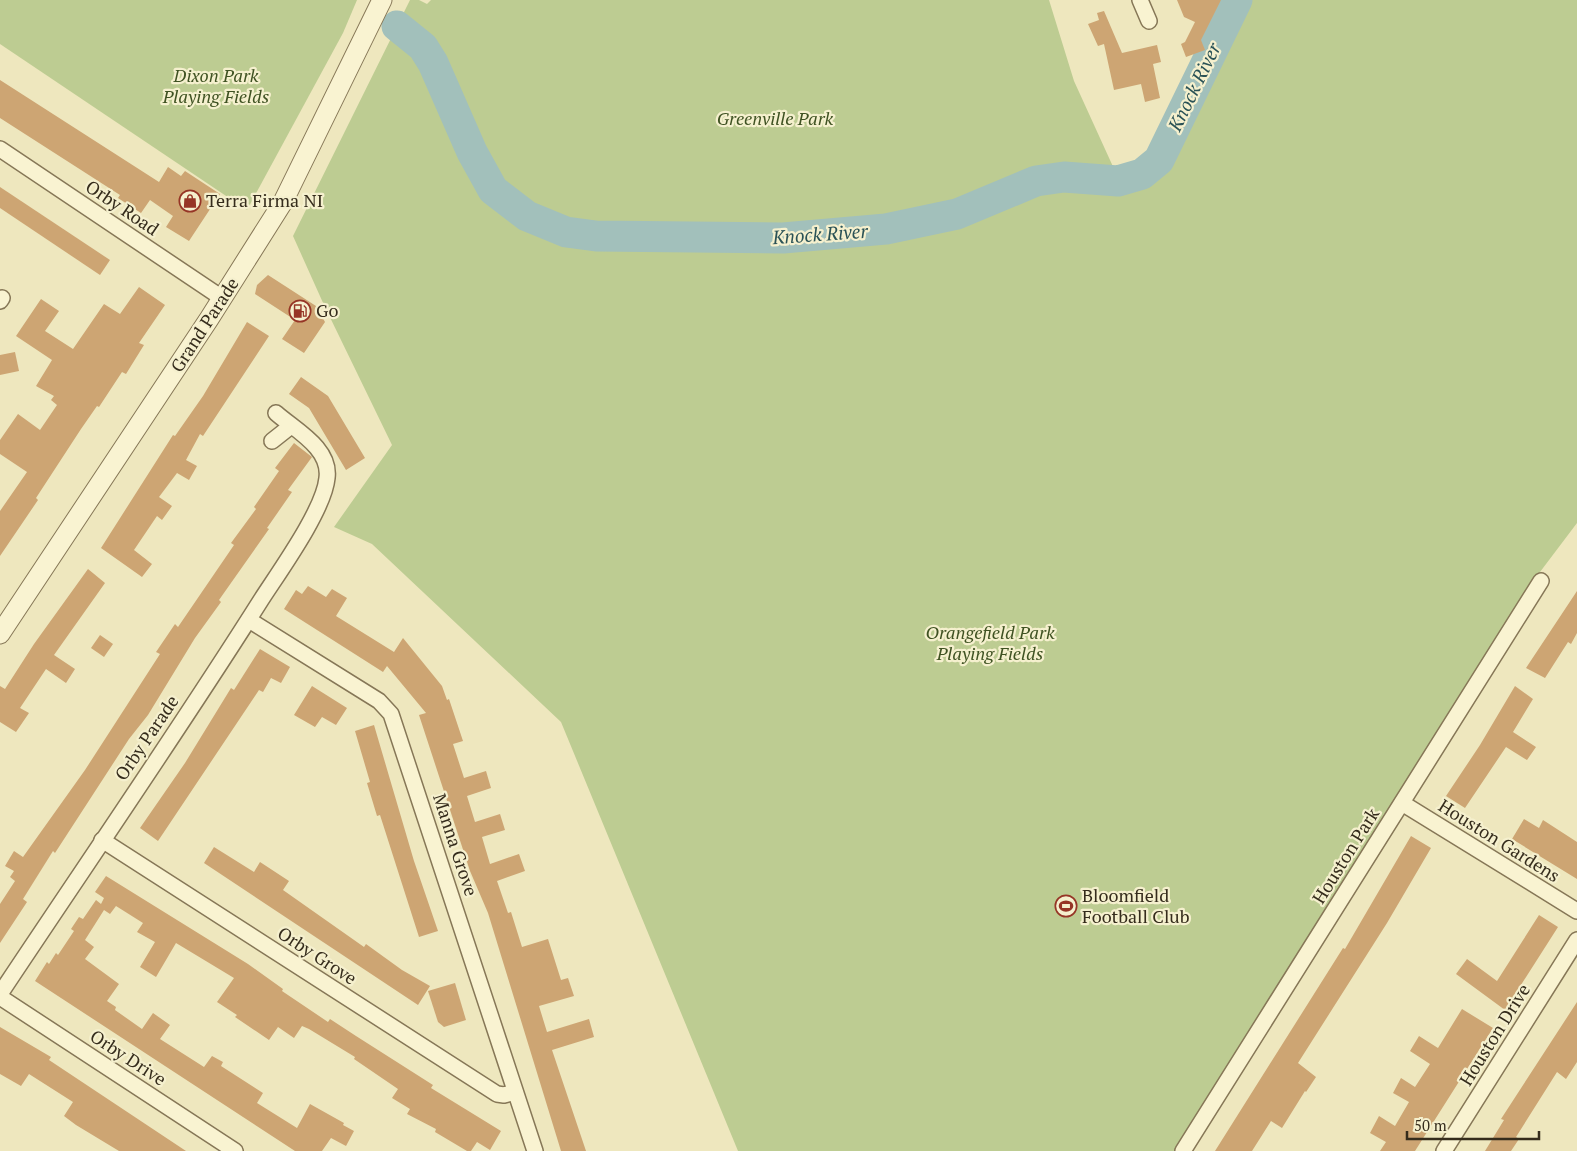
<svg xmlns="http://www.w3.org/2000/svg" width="1577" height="1151" font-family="'PT Serif',serif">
<rect width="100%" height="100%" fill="#eee7be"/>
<g fill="#bdcc92">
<polygon points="0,0 357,0 343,33 247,210 0,44"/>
<polygon points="410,0 419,0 427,4 431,0 1049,0 1074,81 1115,171 1137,169 1156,148 1222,0 1577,0 1577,523 1540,572 1174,1151 738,1151 561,722 372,544 334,527 392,445 324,305 293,236"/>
</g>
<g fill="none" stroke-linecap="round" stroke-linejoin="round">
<polyline stroke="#a2c0bb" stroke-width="31" points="397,26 423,47 433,63 472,152 493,190 527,216 566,232 596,236 783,238 886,229 957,214 1036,181 1064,177 1118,181 1142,174 1159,160 1237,0"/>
</g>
<g fill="#cda573">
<polygon points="1177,0 1221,0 1201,40 1205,50 1186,57 1181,44 1185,42 1195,22 1184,17"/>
<polygon points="1104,11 1122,53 1157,45 1161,62 1153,64 1160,98 1145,102 1141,84 1114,90 1104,44 1098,46 1088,24 1099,20 1097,13"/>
<polygon points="0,80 159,182 168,167 181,176 185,171 220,194 189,241 166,227 173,216 150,200 141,213 118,198 120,195 0,118"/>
<polygon points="0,187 110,260 100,275 0,208"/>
<polygon points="268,275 316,306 325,322 304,353 282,339 295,320 255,294 257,285"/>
<polygon points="139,287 165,305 139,343 144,345 126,374 122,372 99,407 97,406 81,429 36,498 38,500 0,556 0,511 27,472 0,454 0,440 18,414 40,430 57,405 51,400 54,396 36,386 52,360 16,336 41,299 59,311 45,331 73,349 104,304 120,314"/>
<polygon points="247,322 269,336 203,436 200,434 186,460 197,466 189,480 177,473 159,497 172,506 162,520 157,516 134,550 152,564 142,577 101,548 173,435 175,436 203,396"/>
<polygon points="15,352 19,371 0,375 0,355"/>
<polygon points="301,377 328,396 365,458 346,470 309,408 289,394"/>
<polygon points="294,443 312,457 288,490 292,492 267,528 269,529 219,600 221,602 195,638 148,715 129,739 55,853 53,851 23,899 27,902 0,943 0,904 15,881 10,877 14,871 5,866 14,851 23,857 85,770 160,654 156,652 175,624 178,627 234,545 231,543 256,509 254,507 279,471 275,468"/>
<polygon points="88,569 105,583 54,655 75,669 66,683 46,669 20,708 29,713 16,732 0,722 0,686 5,689 34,644"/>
<polygon points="308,586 326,597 332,589 347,598 336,616 394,652 403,638 442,686 447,700 449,699 463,741 453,744 464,778 486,771 491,788 467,796 475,822 500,814 505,830 482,837 490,864 519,854 525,871 497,881 508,913 511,912 522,947 548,939 561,980 568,978 574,996 539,1006 547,1032 589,1019 594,1037 552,1050 586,1151 561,1151 488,913 470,871 419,715 426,713 387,666 383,672 284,609 296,590 302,594"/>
<polygon points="1577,591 1577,633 1571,644 1568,642 1545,678 1526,668"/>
<polygon points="100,635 113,644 104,657 91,648"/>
<polygon points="260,649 290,667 281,683 271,678 263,692 259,690 158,841 140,828 185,763 231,688 234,690"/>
<polygon points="312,686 347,708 336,725 322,717 315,727 294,715"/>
<polygon points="1515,686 1533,699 1513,732 1536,747 1527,760 1506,747 1465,808 1446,796 1480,745"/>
<polygon points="374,725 414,861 438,931 419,937 380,815 377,816 367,783 370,782 355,731"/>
<polygon points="1524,819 1539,828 1543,820 1577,842 1577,879 1512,839"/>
<polygon points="1411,836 1431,848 1387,923 1298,1063 1316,1077 1306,1092 1305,1091 1282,1128 1271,1121 1252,1151 1215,1151 1343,948 1345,949"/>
<polygon points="214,847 254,872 260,862 289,881 283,890 364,947 366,944 402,970 430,986 418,1005 204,863"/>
<polygon points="106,876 248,964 283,989 282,991 328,1022 330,1019 356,1036 433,1085 431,1088 501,1131 490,1150 477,1142 471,1151 467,1151 435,1132 436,1129 407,1114 410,1109 392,1098 398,1089 354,1059 355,1057 309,1029 302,1026 294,1038 278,1027 269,1040 235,1017 237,1015 217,1002 234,978 176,943 156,977 140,967 155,942 137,932 143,923 116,906 110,914 104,910 85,940 94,947 85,959 119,984 107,1001 116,1007 115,1010 142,1029 153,1013 170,1025 160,1039 204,1067 212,1056 223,1062 221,1066 263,1093 257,1103 297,1128 310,1104 344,1123 343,1125 354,1131 346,1146 331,1138 322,1151 295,1151 35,981 47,962 49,964 56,953 58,955 74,931 71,929 79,917 83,919 96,900 101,904 104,898 95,892"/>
<polygon points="1539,915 1558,927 1505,1010 1456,974 1467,959 1497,981"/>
<polygon points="455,983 466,1020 444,1027 438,1022 428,991"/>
<polygon points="1577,1002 1577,1062 1566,1079 1557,1072 1516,1137 1519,1139 1511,1151 1485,1151 1504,1120 1501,1119"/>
<polygon points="1462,1009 1493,1028 1415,1151 1380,1151 1386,1142 1370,1133 1379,1116 1395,1126 1409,1102 1393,1093 1401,1078 1415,1087 1430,1064 1410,1051 1419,1036 1438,1048"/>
<polygon points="0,1027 51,1057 49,1060 186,1151 119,1151 76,1125 64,1116 73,1102 29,1074 21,1086 0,1074"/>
</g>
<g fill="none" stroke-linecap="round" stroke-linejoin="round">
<g stroke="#867757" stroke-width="18">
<g id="minor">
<polyline points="1140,0 1149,21"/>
<polyline points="0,149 222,298"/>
<polyline points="0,301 2,298"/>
<polyline points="272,441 291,426"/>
<polyline points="249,620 379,701 391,714 535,1151"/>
<polyline points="1402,803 1577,911"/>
<polyline points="102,840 497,1094 504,1095 515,1092"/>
<path d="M0 994C87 863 177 733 261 600 279 572 324 510 327 478 331 448 295 430 276 413"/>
<polyline points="0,997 235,1151"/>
<polyline points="1183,1151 1541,581"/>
<polyline points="1444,1151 1577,940"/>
</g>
</g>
<g stroke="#867757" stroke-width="21">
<polyline id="tertiary" points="0,634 209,319 283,202 382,0"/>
</g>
<use href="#minor" stroke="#f9f3d1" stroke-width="15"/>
<use href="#tertiary" stroke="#f9f3d1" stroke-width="19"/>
</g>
<defs>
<g id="shop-ring" transform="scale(1.125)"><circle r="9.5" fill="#f5f0ce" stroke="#963526" stroke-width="1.5"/><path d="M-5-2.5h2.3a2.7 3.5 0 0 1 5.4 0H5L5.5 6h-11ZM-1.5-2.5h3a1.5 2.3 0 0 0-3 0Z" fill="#963526"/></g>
<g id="fuel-ring" transform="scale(1.125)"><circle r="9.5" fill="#f5f0ce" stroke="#963526" stroke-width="1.5"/><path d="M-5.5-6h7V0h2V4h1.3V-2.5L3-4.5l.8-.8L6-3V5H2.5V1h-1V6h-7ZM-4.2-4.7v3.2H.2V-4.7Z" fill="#963526"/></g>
<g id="stadium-ring" transform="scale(1.125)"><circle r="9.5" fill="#f5f0ce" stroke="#963526" stroke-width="1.5"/><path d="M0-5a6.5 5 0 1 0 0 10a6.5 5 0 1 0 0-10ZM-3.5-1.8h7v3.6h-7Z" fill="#963526"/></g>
</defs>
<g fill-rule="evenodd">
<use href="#shop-ring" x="190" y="201"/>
<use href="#fuel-ring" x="300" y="311"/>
<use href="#stadium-ring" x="1066" y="906"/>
</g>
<g text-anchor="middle" stroke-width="4.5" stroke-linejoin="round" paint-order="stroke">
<g font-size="18" font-style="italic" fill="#3f5222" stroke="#f5f0ce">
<text x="216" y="82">Dixon Park<tspan x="216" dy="21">Playing Fields</tspan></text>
<text x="775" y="125">Greenville Park</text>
<text x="990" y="639">Orangefield Park<tspan x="990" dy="21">Playing Fields</tspan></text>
</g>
<g font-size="18" fill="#352c1c" stroke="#f5f0ce" text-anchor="start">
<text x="206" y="207">Terra Firma NI</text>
<text x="316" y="317">Go</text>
<text x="1082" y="902">Bloomfield<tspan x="1082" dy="21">Football Club</tspan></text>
</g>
<g font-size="18" fill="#352c1c" stroke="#f5f0ce">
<text transform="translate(122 208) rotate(34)" y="6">Orby Road</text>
<text transform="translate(205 325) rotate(-57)" y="6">Grand Parade</text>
<text transform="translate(147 738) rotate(-56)" y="6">Orby Parade</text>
<text transform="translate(1499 841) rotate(32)" y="6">Houston Gardens</text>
<text transform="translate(455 845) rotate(72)" y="6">Manna Grove</text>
<text transform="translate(1346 856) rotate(-58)" y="6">Houston Park</text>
<text transform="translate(317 956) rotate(33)" y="6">Orby Grove</text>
<text transform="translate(1495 1035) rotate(-58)" y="6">Houston Drive</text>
<text transform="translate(128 1058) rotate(33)" y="6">Orby Drive</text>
</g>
<g font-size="19" font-style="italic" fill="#2a5256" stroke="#f5f0ce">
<text transform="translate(1194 87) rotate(-64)" y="7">Knock River</text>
<text transform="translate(820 234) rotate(-4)" y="7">Knock River</text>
</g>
</g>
<path d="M1407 1131v8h132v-8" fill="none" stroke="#352c1c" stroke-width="2.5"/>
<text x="1414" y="1131" font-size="15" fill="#352c1c" stroke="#f5f0ce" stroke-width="4" paint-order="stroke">50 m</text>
</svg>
